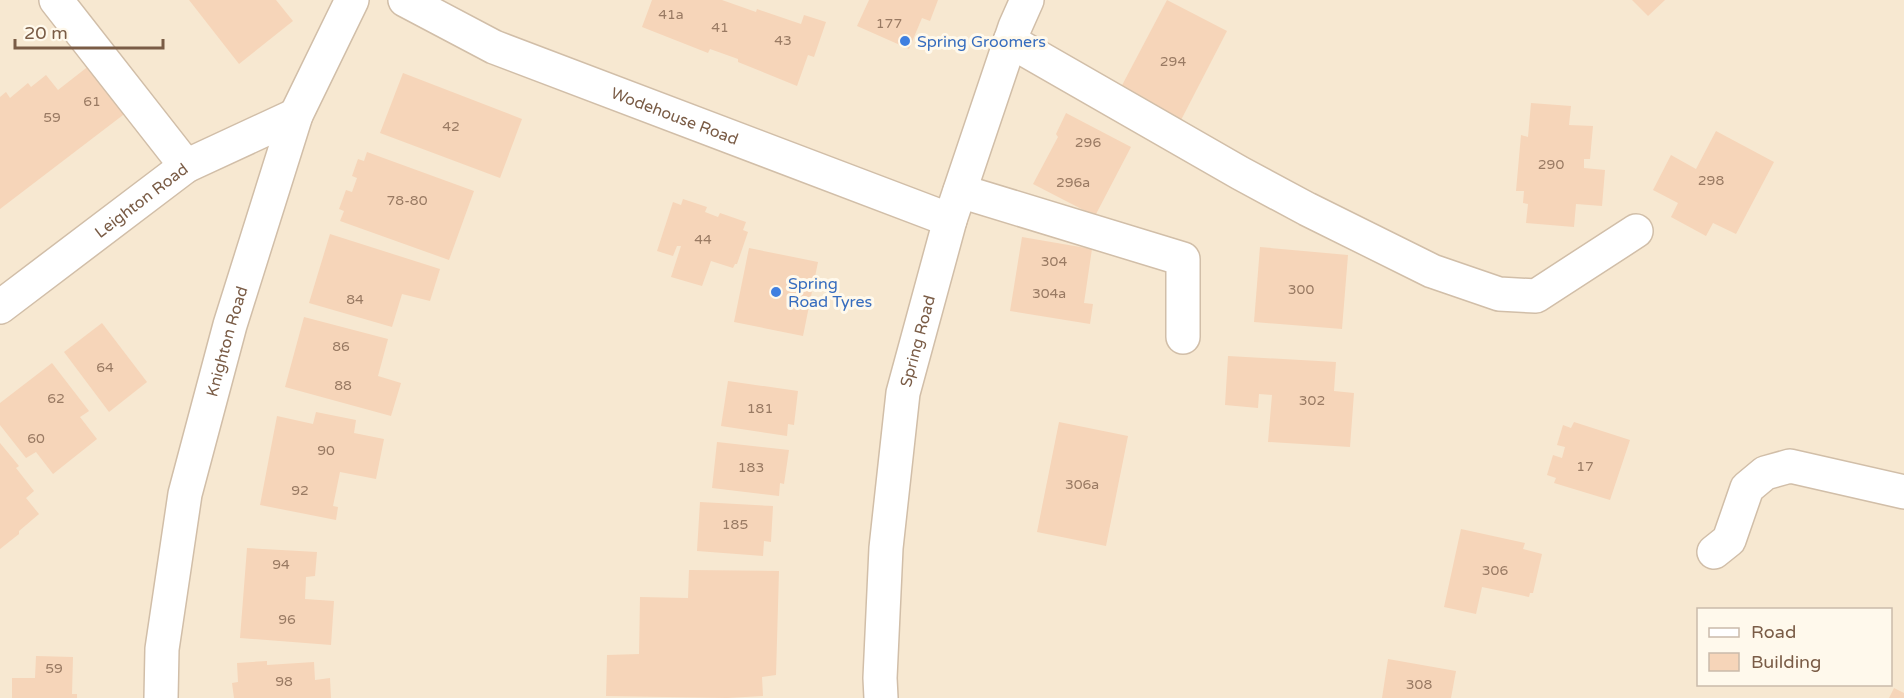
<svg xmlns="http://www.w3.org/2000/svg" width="1904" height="698" font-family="'Varela Round',sans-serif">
<rect width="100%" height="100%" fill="#fef6e4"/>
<path fill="#f7e8d1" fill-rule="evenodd" d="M0 0H1904V698H0ZM1698 610H1890V684H1698Z"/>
<g fill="#f6d5b9">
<polygon points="189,0 276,0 293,21 239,64"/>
<polygon points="652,0 722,0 756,12 757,9 801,24 804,15 826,22 814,57 808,55 797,86 738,62 738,59 710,49 708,53 642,27"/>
<polygon points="869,0 938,0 930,21 922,18 909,49 857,26"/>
<polygon points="1167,0 1227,31 1180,122 1119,91"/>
<polygon points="1632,0 1665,0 1648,16"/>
<polygon points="90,65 127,112 0,209 0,97 6,92 10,98 28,83 31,87 46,75 58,90"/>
<polygon points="403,73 522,119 500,178 380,133"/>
<polygon points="1531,103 1571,106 1569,125 1593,126 1590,159 1584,159 1584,168 1605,170 1602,206 1576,204 1574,227 1526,223 1528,204 1523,203 1524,191 1516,191 1521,135 1528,137"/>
<polygon points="1066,113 1131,147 1095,216 1033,184 1058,137 1056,134"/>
<polygon points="1716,131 1774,162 1736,234 1713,223 1706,236 1671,217 1678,203 1653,190 1671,155 1696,169"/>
<polygon points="367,152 474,191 449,260 340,221 344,211 339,209 346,190 352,192 357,178 352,176 358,159 364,161"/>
<polygon points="683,199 707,207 705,212 718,217 720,213 746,222 743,230 748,232 737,264 735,264 733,268 711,261 702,286 671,277 681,246 677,246 673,256 657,251 673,202 681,205"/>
<polygon points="330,234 440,269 430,301 402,294 392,327 309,303"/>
<polygon points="1022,237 1092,249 1084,303 1093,304 1090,324 1010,311"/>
<polygon points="1260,247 1348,255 1342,329 1254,322"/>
<polygon points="749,248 818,262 803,336 734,322"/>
<polygon points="304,317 388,339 378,376 401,383 391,416 285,387"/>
<polygon points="102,323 147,382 109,412 64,352"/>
<polygon points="1228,356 1336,362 1334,391 1354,393 1350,447 1268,442 1272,395 1259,394 1258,408 1225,405"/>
<polygon points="52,363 89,411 80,417 97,439 53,474 36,452 26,458 0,425 0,403"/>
<polygon points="728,381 798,391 794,425 788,424 787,436 721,426"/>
<polygon points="316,412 356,420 354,433 384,439 376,479 340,472 333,506 338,507 336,520 260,505 277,416 313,424"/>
<polygon points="1059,422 1128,436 1106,546 1037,532"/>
<polygon points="1574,422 1630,440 1610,500 1554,483 1556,478 1547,475 1553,455 1562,458 1565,447 1557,445 1563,425 1571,428"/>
<polygon points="717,442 789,450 784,484 780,483 779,496 712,488"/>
<polygon points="0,443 19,466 16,468 34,491 26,498 39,514 19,531 19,534 0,549"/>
<polygon points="700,502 773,506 771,542 764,541 763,556 697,551"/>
<polygon points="1461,529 1525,543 1523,549 1542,554 1533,593 1530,593 1529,597 1482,587 1476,614 1444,607"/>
<polygon points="247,548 317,552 315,576 306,577 305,599 334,601 331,645 240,638"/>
<polygon points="689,570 779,571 776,675 762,677 763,696 727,698 606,696 607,655 639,654 640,597 688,598"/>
<polygon points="36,656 73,657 72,694 77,694 77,698 12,698 12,678 35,678"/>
<polygon points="1388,659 1456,671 1451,698 1382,698"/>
<polygon points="267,661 267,665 314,662 315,680 330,678 331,698 234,698 232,683 238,682 237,663"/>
<polygon points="1894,688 1904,693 1904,698 1889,698"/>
</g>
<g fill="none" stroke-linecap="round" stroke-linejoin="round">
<g stroke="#d1bea8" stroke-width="36">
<g id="minor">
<polyline points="56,0 186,166"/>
<path id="s1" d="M405 0 494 47 950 220"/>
<polyline points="1010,41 1240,173 1307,209 1432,271 1499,294 1536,296 1636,231"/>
<polyline points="960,191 1183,259 1183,337"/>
<path id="s2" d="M0 307 186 166 296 115"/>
<polyline points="1714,552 1729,540 1747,488 1765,473 1790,466 1904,492"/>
<path id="s3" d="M161 698 162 649 185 494 230 325 296 115 352 0"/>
<path id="s4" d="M881 698 880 678 886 548 903 393 950 220 1015 27 1027 0"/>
</g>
</g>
<use href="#minor" stroke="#fff" stroke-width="33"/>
</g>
<g fill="#3f7fe0" stroke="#fff9ec" stroke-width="2">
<circle cx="905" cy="41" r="6"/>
<circle cx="776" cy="292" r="6"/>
</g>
<g text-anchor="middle" stroke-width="6" stroke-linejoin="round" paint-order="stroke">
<g font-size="14" fill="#997a63">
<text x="671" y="19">41a</text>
<text x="889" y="28">177</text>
<text x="720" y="32">41</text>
<text x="783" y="45">43</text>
<text x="1173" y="66">294</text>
<text x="92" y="106">61</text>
<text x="52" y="122">59</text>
<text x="451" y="131">42</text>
<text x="1088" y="147">296</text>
<text x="1551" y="169">290</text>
<text x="1711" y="185">298</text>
<text x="1073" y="187">296a</text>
<text x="407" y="205">78-80</text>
<text x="703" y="244">44</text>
<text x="1054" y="266">304</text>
<text x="1301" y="294">300</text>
<text x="1049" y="298">304a</text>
<text x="355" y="304">84</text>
<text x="341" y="351">86</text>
<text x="105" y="372">64</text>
<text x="343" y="390">88</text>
<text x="56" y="403">62</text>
<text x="1312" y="405">302</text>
<text x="760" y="413">181</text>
<text x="36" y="443">60</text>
<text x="326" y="455">90</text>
<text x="1585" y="471">17</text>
<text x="751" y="472">183</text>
<text x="1082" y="489">306a</text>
<text x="300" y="495">92</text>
<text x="735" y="529">185</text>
<text x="281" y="569">94</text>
<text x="1495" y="575">306</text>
<text x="287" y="624">96</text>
<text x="54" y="673">59</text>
<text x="284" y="686">98</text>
<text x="1419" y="689">308</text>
</g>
<g font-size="16" fill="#366cbe" stroke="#fff9ec" text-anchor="start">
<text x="917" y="47">Spring Groomers</text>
<text x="788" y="289">Spring<tspan x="788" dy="18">Road Tyres</tspan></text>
</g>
<g font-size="16" fill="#7a5c46" stroke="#fff9ec">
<text dy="6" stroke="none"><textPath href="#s1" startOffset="294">Wodehouse Road</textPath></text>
<text dy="6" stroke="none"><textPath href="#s2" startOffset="177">Leighton Road</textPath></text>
<text dy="6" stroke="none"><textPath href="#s3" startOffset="364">Knighton Road</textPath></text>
<text dy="6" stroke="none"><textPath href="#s4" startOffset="360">Spring Road</textPath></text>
</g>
</g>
<rect x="1697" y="608" width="195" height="78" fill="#fff9ec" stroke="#cabaaa" stroke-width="1.5"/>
<rect x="1709" y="628" width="30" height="9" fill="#ffffff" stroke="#cabaaa" stroke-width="1.5"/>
<text x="1751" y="638" font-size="18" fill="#7a5c46">Road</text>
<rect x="1709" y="653" width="30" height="18" fill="#f6d5b9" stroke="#cabaaa" stroke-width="1.5"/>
<text x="1751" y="668" font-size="18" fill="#7a5c46">Building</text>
<path d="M15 39v9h148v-9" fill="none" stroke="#7a5c46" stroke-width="3"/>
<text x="24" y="39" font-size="18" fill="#7a5c46" stroke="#fff9ec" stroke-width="4.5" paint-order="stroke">20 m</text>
</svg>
